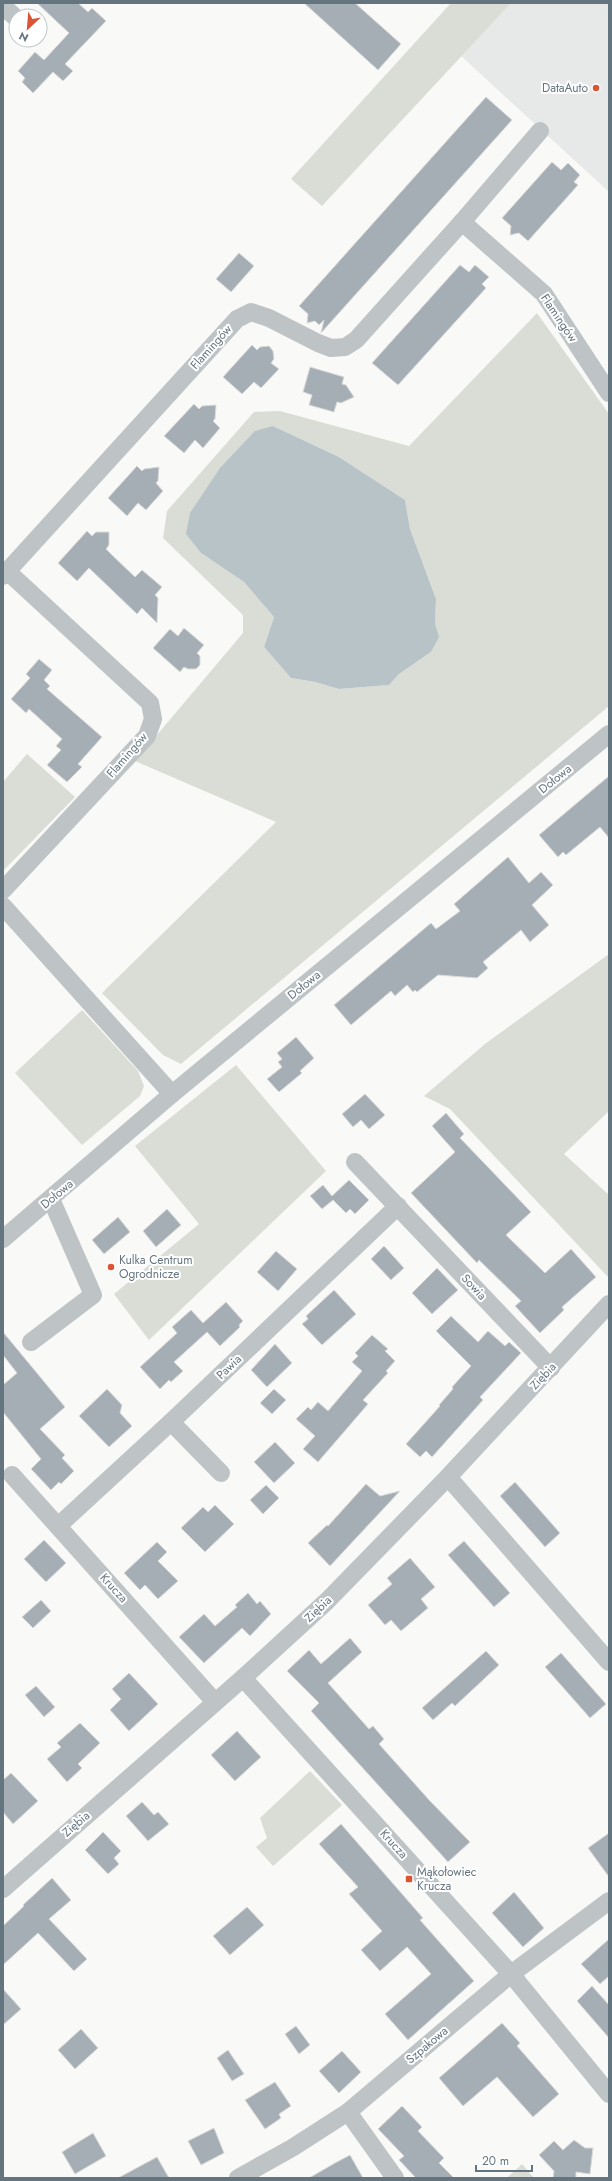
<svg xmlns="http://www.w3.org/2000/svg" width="612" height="2181" font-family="Jost,sans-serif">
<rect width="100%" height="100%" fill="#f9f9f7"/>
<polygon fill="#e7e8e8" points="511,3 609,3 609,192 461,56"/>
<g fill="#d9ddd6" fill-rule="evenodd">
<polygon points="451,3 511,3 322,206 291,179"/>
<path d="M537 313 609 414V706L181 1064 163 1055 102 993 276 822 135 761 243 633V615L163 538 167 511 254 412 280 411 409 446ZM273 426 339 457 405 500 410 529 436 599 435 624 438 637 431 652 399 674 389 685 339 689 315 682 291 678 264 647 274 617 244 582 201 553Z"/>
<polygon points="27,754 75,797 3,871 3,782"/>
<polygon points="609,954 609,1111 564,1154 609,1195 609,1278 450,1109 424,1096 485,1044"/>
<polygon points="82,1010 138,1071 144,1086 140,1096 82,1145 15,1073"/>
<polygon points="236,1065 326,1171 149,1340 114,1294 199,1224 135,1146"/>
<polygon points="310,1771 342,1805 273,1866 256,1847 267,1838 260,1818"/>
<polygon points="522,2164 534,2178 507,2178"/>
</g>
<polygon fill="#b7c3c7" points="273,426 339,457 405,500 410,529 436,599 435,624 439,637 431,652 399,674 389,685 339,689 315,682 291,678 264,647 274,617 244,582 201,553 186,534 190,513 220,468 255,431"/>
<g fill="#a5aeb4" stroke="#dbdbd9">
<polygon points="37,3 78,3 88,12 92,8 106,21 65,64 73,71 63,81 53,72 33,93 22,82 25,78 18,71 35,52 44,60 69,33"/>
<polygon points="304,3 355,3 401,44 378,70"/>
<polygon points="486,97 512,120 321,333 324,320 319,325 315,321 307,323 308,314 299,306"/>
<polygon points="552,162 561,170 568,163 580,175 574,182 578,185 528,241 519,233 510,235 511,226 502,218"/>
<polygon points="239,253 254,266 231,292 216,279"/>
<polygon points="460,265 469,272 475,265 489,277 482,284 486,288 398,385 372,363"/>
<polygon points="252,345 257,350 260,347 269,346 273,351 274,359 271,363 279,369 261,388 254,382 242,394 223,377"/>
<polygon points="310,367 344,377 342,384 346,385 354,397 341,403 337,402 334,412 309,405 312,395 303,392"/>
<polygon points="194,404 199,409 202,406 216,405 215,419 213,421 220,428 203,448 195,440 184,453 164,436"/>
<polygon points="137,466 142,471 144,469 159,467 158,481 156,483 163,491 146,510 138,503 127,516 108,498"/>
<polygon points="87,531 92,536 96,532 109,532 109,545 106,549 113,556 135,577 142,570 162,587 155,595 158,598 157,623 142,608 137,614 89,568 77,581 58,563"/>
<polygon points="184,628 204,645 197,653 200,656 200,665 196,669 188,669 184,667 180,672 153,648 170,629 178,636"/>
<polygon points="39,659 52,670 44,680 50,686 47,689 102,737 78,764 82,767 67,782 47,765 61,750 56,746 62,739 29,709 26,713 11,699 30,678 26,674"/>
<polygon points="609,776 609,838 600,827 566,855 563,852 558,857 539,835"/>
<polygon points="508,857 529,883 541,872 553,885 532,905 549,925 530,942 521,930 483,962 488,968 477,978 438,975 417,992 415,990 413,992 407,985 395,996 391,991 351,1025 334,1005 431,923 436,929 460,911 454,904"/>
<polygon points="296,1037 314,1058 300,1071 302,1073 279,1092 267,1079 282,1067 278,1062 282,1059 277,1053"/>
<polygon points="365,1094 385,1115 369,1129 361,1120 353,1127 342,1114"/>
<polygon points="446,1113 464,1134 460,1138 531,1212 506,1235 545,1273 571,1249 596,1277 562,1307 564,1310 540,1333 515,1306 521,1301 479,1260 477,1263 411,1193 455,1152 432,1126"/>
<polygon points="349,1180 369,1200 355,1214 350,1209 346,1213 333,1200 322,1209 310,1196 323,1185 332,1196"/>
<polygon points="167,1209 181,1225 156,1247 143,1231"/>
<polygon points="118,1217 130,1232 104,1254 92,1240"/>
<polygon points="384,1246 404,1268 391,1280 371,1259"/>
<polygon points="276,1251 297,1269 278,1291 257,1272"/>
<polygon points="437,1268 458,1290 432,1314 412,1293"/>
<polygon points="334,1290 356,1314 322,1345 302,1324 308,1319 306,1316"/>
<polygon points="226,1302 243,1321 239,1325 240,1327 220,1346 207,1332 174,1362 183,1371 171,1382 169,1380 160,1389 140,1367 177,1333 172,1327 191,1310 203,1323"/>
<polygon points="451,1316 478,1342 488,1331 505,1346 509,1342 521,1353 480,1397 483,1400 432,1457 426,1451 420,1457 406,1444 440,1406 439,1405 453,1389 452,1387 471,1366 436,1331"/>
<polygon points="3,1332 65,1407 40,1429 65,1455 62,1458 74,1471 61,1484 59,1482 51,1490 31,1469 41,1459 3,1412 3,1385 17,1373 3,1355"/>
<polygon points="372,1335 388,1349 385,1351 395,1361 386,1371 388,1373 363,1400 368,1404 318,1462 303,1449 315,1436 296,1419 308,1407 311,1410 318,1402 328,1411 362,1371 352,1362 358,1356 355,1353"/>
<polygon points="275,1344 292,1363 267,1387 251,1370"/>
<polygon points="107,1389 122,1405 120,1413 132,1426 109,1447 79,1416"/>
<polygon points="274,1389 286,1400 272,1414 260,1403"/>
<polygon points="275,1442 295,1463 274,1483 254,1462"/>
<polygon points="515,1482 560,1533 545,1547 500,1496"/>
<polygon points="366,1484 380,1496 400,1491 330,1566 308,1543 327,1525 328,1526"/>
<polygon points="266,1485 279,1498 263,1514 250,1500"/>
<polygon points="215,1505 234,1524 205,1552 181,1528 203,1507 208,1512"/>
<polygon points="44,1540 66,1563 46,1582 24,1559"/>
<polygon points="464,1541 510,1593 494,1607 448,1555"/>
<polygon points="157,1542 167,1552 158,1561 178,1581 158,1599 145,1585 140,1590 124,1573"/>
<polygon points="410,1558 435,1587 421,1599 428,1608 401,1631 391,1620 385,1625 368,1605 392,1584 387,1578"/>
<polygon points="248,1593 257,1604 260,1601 271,1614 250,1636 242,1628 204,1663 179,1637 204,1614 215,1626 237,1607 235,1605"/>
<polygon points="41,1600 51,1611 33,1628 22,1617"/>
<polygon points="350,1638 362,1652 328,1683 369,1729 373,1726 384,1739 379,1744 430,1801 470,1842 448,1862 311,1711 319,1703 287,1671 309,1650 321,1664"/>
<polygon points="486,1651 499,1665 455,1706 452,1703 433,1720 422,1708"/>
<polygon points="561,1653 606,1704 590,1718 545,1667"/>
<polygon points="129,1673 158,1704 129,1731 110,1710 121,1699 112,1689"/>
<polygon points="36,1686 55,1707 44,1717 25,1695"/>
<polygon points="80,1723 100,1743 78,1764 82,1768 67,1782 47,1759 61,1747 57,1743"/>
<polygon points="237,1731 261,1757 235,1781 211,1755"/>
<polygon points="11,1773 38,1801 13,1824 3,1812 3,1780"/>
<polygon points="142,1802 154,1815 158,1812 169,1824 148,1841 126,1816"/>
<polygon points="341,1824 423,1918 420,1920 474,1981 408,2040 385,2014 431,1974 407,1947 380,1971 361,1950 382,1931 349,1894 358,1887 319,1844"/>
<polygon points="103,1832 121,1851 114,1858 119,1864 108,1874 85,1850"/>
<polygon points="609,1833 609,1877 588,1848"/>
<polygon points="52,1878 71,1900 49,1919 87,1959 74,1971 38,1933 3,1965 3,1926 24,1906 23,1905"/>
<polygon points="514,1892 544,1928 523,1947 492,1913"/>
<polygon points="247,1907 264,1925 230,1955 213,1936"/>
<polygon points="609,1939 609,1976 600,1984 581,1964"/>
<polygon points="592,1986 609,2005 609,2038 577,2001"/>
<polygon points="3,1989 21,2009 3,2025"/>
<polygon points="502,2023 520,2043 517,2046 559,2094 533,2117 497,2077 463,2106 439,2078"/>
<polygon points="296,2026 310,2045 299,2054 285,2034"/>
<polygon points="81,2029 98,2048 75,2069 58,2050"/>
<polygon points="228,2050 244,2074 232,2081 217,2058"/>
<polygon points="342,2051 361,2072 339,2093 319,2071"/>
<polygon points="275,2082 291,2106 279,2114 281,2118 265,2129 245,2100"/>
<polygon points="402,2106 422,2127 418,2131 444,2158 439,2163 454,2178 416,2178 399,2160 404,2156 378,2129"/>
<polygon points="214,2128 224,2153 201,2165 188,2141"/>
<polygon points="93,2133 106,2156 75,2174 62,2152"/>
<polygon points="574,2140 585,2148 593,2148 590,2174 576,2172 576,2178 553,2178 554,2171 539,2155 554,2141 563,2150"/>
<polygon points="350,2155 363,2178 309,2178 335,2163"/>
<polygon points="157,2157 169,2178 118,2178"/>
</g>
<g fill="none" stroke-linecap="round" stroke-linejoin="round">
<g stroke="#bec3c6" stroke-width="18">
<polyline points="3,6 16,18"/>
<polyline points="462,222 540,131"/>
<polyline points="3,576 237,319 251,312 269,318 318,343 331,348 345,347 356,340 462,222 544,294 609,393"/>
<polyline points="3,890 147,736 153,719 150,703 7,571"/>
<polyline points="3,906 172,1094"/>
<polyline points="355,1162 551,1368"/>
<polyline points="3,1239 172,1094 609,734"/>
<polyline points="31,1342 93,1295 51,1199"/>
<polyline points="171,1422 221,1473"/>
<polyline points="12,1475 215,1702"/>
<polyline points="448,1477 609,1662"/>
<polyline points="58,1526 171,1422 398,1206"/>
<polyline points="243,1678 511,1974 609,2094"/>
<polyline points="3,1889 243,1678 327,1601 448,1477 609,1304"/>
<polyline points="348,2112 395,2178"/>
<polyline points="238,2178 292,2148 348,2112 511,1974 609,1901"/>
</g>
</g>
<g fill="#db5534" stroke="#fff" stroke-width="1.5">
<circle cx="596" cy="88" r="4"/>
<circle cx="111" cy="1267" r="4"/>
<rect x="405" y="1875" width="8" height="8" rx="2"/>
</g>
<g text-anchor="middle" stroke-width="4" stroke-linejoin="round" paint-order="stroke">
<g font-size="12" fill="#657580" stroke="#fff" text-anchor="start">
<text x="588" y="92" text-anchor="end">DataAuto</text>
<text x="119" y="1264">Kulka Centrum<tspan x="119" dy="14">Ogrodnicze</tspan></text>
<text x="417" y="1876">Mąkołowiec<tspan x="417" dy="14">Krucza</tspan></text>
</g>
<g font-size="12" fill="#657580" stroke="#fff">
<text transform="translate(559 318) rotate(56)" y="4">Flamingów</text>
<text transform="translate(211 347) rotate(-48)" y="4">Flamingów</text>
<text transform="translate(127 755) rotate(-49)" y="4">Flamingów</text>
<text transform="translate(555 779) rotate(-39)" y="4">Dołowa</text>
<text transform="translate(304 985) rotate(-39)" y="4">Dołowa</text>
<text transform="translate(57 1194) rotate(-40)" y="4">Dołowa</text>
<text transform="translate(474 1287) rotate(47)" y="4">Sowia</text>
<text transform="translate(229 1367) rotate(-44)" y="4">Pawia</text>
<text transform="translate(543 1376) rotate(-47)" y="4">Ziębia</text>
<text transform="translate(114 1588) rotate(48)" y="4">Krucza</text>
<text transform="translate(318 1609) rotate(-43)" y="4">Ziębia</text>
<text transform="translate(76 1824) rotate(-41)" y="4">Ziębia</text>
<text transform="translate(394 1844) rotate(48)" y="4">Krucza</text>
<text transform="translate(427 2045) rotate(-40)" y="4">Szpakowa</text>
</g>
</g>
<rect width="612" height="2181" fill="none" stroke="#657580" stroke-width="8"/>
<g transform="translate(28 28) rotate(206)"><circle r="19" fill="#ffffff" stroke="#c1c8cc"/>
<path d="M0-3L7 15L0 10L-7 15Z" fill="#db5534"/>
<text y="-6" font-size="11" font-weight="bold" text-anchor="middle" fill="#657580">N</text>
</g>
<path d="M476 2165v6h56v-6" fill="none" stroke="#657580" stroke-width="2"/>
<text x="482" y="2165" font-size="12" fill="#657580" stroke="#ffffff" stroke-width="3" paint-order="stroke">20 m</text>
</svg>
